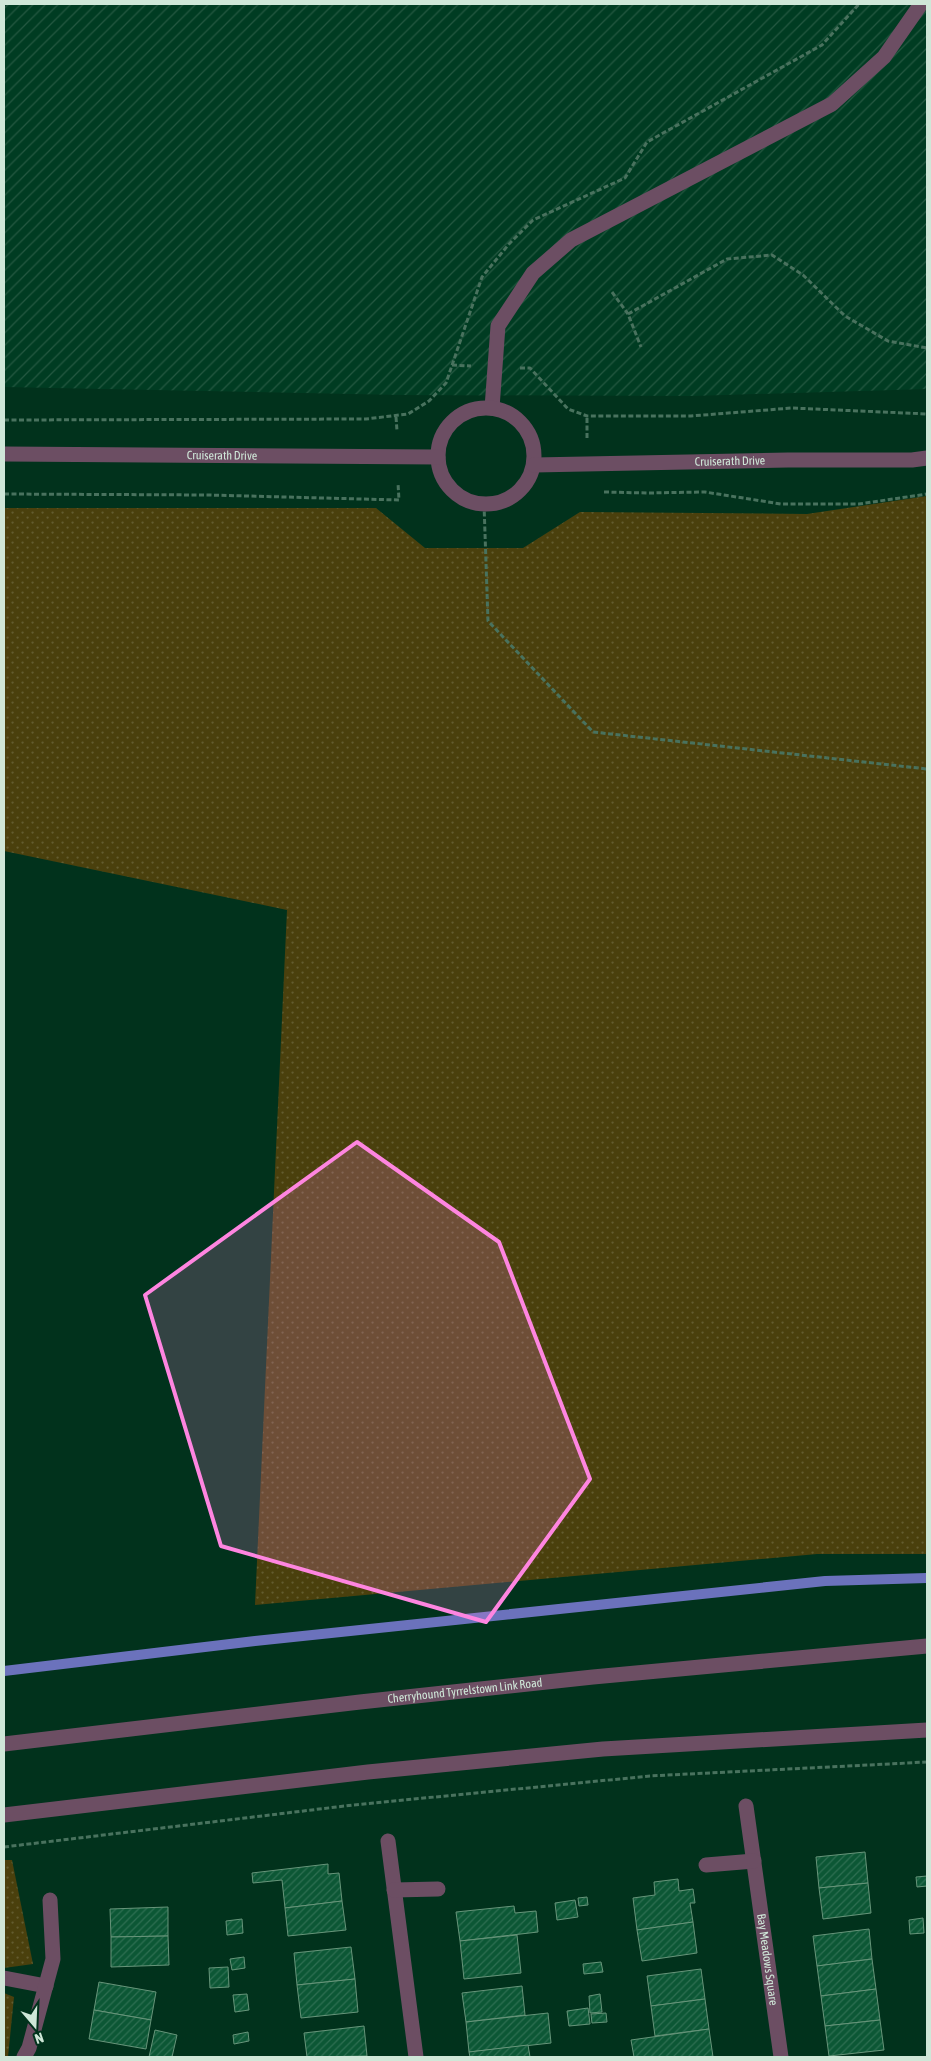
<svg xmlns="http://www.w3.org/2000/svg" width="931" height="2061" font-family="'Asap Condensed',sans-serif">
<defs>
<pattern id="industrial-furrows" width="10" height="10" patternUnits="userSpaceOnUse" patternTransform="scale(1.25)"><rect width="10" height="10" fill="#003c22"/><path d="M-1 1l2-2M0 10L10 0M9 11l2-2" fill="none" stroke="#245841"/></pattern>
<pattern id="grass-dots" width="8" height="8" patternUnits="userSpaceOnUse" patternTransform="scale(1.25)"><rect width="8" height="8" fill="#4a400d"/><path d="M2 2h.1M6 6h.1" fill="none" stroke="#635c30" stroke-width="1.8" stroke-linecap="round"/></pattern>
<pattern id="building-hatch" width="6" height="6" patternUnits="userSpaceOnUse" patternTransform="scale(1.25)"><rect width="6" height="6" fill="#0c5735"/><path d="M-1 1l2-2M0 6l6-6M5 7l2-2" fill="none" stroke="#2e6f52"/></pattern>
</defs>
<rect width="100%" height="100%" fill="#01321c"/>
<polygon fill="url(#industrial-furrows)" points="4,4 927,4 927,389 692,396 400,395 4,387"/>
<g fill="url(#grass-dots)">
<polygon points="927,496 927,1554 817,1554 255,1605 287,910 4,851 4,508 376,508 425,548 523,548 580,512 807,514"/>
<polygon points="4,1860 12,1860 33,1964 4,1968"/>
<polygon points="4,1993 14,1997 8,2057 4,2057"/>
</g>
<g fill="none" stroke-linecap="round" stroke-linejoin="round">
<polyline stroke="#6b72bc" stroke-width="10" points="4,1671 255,1641 825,1581 927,1578"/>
</g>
<g fill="url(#building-hatch)" stroke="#67957a">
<polygon points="865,1852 868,1883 819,1888 816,1857"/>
<polygon points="328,1864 328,1874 339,1873 342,1901 285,1908 282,1880 253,1883 252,1873"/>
<polygon points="927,1876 927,1886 917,1887 916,1877"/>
<polygon points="678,1879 679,1891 693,1889 695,1903 690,1903 693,1922 637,1930 633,1898 655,1895 654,1882"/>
<polygon points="868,1883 871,1913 823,1919 819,1888"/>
<polygon points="587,1897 588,1905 579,1906 578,1898"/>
<polygon points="575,1900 578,1917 557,1920 555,1903"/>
<polygon points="342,1901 346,1930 288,1936 285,1908"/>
<polygon points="514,1906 515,1913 536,1911 538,1932 460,1941 456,1912"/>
<polygon points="168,1907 168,1936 111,1937 110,1909"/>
<polygon points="923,1918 924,1933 910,1934 909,1920"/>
<polygon points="242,1919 243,1933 227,1935 226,1921"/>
<polygon points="693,1922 697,1953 642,1961 637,1930"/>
<polygon points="869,1929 872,1959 817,1966 813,1936"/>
<polygon points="517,1935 521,1973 464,1979 460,1941"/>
<polygon points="168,1936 169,1965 111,1967 111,1937"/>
<polygon points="351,1947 355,1979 297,1985 294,1953"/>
<polygon points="244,1957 245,1968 232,1970 230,1959"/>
<polygon points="872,1959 876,1989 821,1996 817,1966"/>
<polygon points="601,1962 603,1972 584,1974 583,1964"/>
<polygon points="228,1967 229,1987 210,1988 209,1968"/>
<polygon points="701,1969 705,1999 651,2006 647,1976"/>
<polygon points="355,1979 358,2012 301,2018 297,1985"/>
<polygon points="99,1982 156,1992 151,2020 94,2010"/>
<polygon points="522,1986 525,2015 466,2022 462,1993"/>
<polygon points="876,1989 880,2020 825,2026 821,1996"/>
<polygon points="247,1994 249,2010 235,2012 233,1995"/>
<polygon points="600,1994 602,2012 590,2013 589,1996"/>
<polygon points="705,1999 709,2029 655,2036 651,2006"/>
<polygon points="588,2008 590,2024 569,2026 567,2011"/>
<polygon points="94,2010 151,2020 146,2049 89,2039"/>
<polygon points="548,2013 551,2043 469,2052 466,2022"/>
<polygon points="606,2013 607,2022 592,2023 591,2014"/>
<polygon points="880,2020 884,2050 829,2056 825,2026"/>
<polygon points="364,2026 367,2056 307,2057 304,2033"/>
<polygon points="709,2029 713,2057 634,2057 631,2040"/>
<polygon points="155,2030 177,2035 172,2057 149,2057"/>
<polygon points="248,2032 249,2041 234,2044 233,2035"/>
<polygon points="528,2045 530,2057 470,2057 469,2052"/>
</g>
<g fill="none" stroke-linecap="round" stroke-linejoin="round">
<g stroke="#49725e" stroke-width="3" stroke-dasharray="5 2.5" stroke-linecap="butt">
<polyline points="612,292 628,314 641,347"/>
<polyline points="628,314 727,259 772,255 803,275 845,316 888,341 927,348"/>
<polyline points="452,365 471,366"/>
<polyline points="520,368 530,368 568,409 587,416 691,416 792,408 927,414"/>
<polyline points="396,417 397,431"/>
<polyline points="4,420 366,419 408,414 429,401 446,383 482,277 509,244 533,220 625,178 647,142 822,45 859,4"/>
<polyline points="587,438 587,416"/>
<polyline points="604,492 647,493 705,492 781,504 859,504 927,494"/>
<polyline points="4,494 209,495 399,500 398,483"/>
<polyline points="484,504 488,621 593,732 927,769"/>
<polyline points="4,1847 353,1805 650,1776 927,1762"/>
</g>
<polyline stroke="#6c4e63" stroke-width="15" points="492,408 498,326 533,273 571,240 832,104 884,57 921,4"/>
<g stroke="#6c4e63" stroke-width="15">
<circle cx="486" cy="456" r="48"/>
<path id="s1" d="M4 454 438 457"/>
<path id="s2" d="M534 465 788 460H912L927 458"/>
<path id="s3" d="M746 1806 781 2057"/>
<polyline points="388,1841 416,2057"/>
<polyline points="706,1865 754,1861"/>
<polyline points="394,1890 438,1889"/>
<polyline points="4,1978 46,1986"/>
<polyline points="24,2057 29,2048 53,1959 50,1900"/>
</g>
<g stroke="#6c4e63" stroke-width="15">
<path id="s4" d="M4 1744 360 1702 593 1677 927 1646"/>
<polyline points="4,1815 368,1772 603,1749 927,1730"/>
</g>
</g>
<path fill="#fe85e0" fill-opacity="0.2" stroke="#fe85e0" stroke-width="4" stroke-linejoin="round" d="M357 1142 499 1242 590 1479 486 1622 221 1546 145 1295Z"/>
<g text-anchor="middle" stroke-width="4" stroke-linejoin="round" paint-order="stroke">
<g font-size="12" fill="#cfe7d8" stroke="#01321c">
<text dy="4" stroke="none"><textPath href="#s1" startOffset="218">Cruiserath Drive</textPath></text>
<text dy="4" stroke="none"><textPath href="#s2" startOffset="196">Cruiserath Drive</textPath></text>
<text dy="4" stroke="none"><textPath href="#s4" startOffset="464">Cherryhound Tyrrelstown Link Road</textPath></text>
<text dy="4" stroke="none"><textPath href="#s3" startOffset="155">Bay Meadows Square</textPath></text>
</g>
</g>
<rect width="931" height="2061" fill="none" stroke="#cfe7d8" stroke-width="10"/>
<g transform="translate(35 2026) rotate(161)" stroke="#01321c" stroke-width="4" paint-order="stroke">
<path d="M0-4L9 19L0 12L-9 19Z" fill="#cfe7d8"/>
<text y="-8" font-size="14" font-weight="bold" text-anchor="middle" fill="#cfe7d8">N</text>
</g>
</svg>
